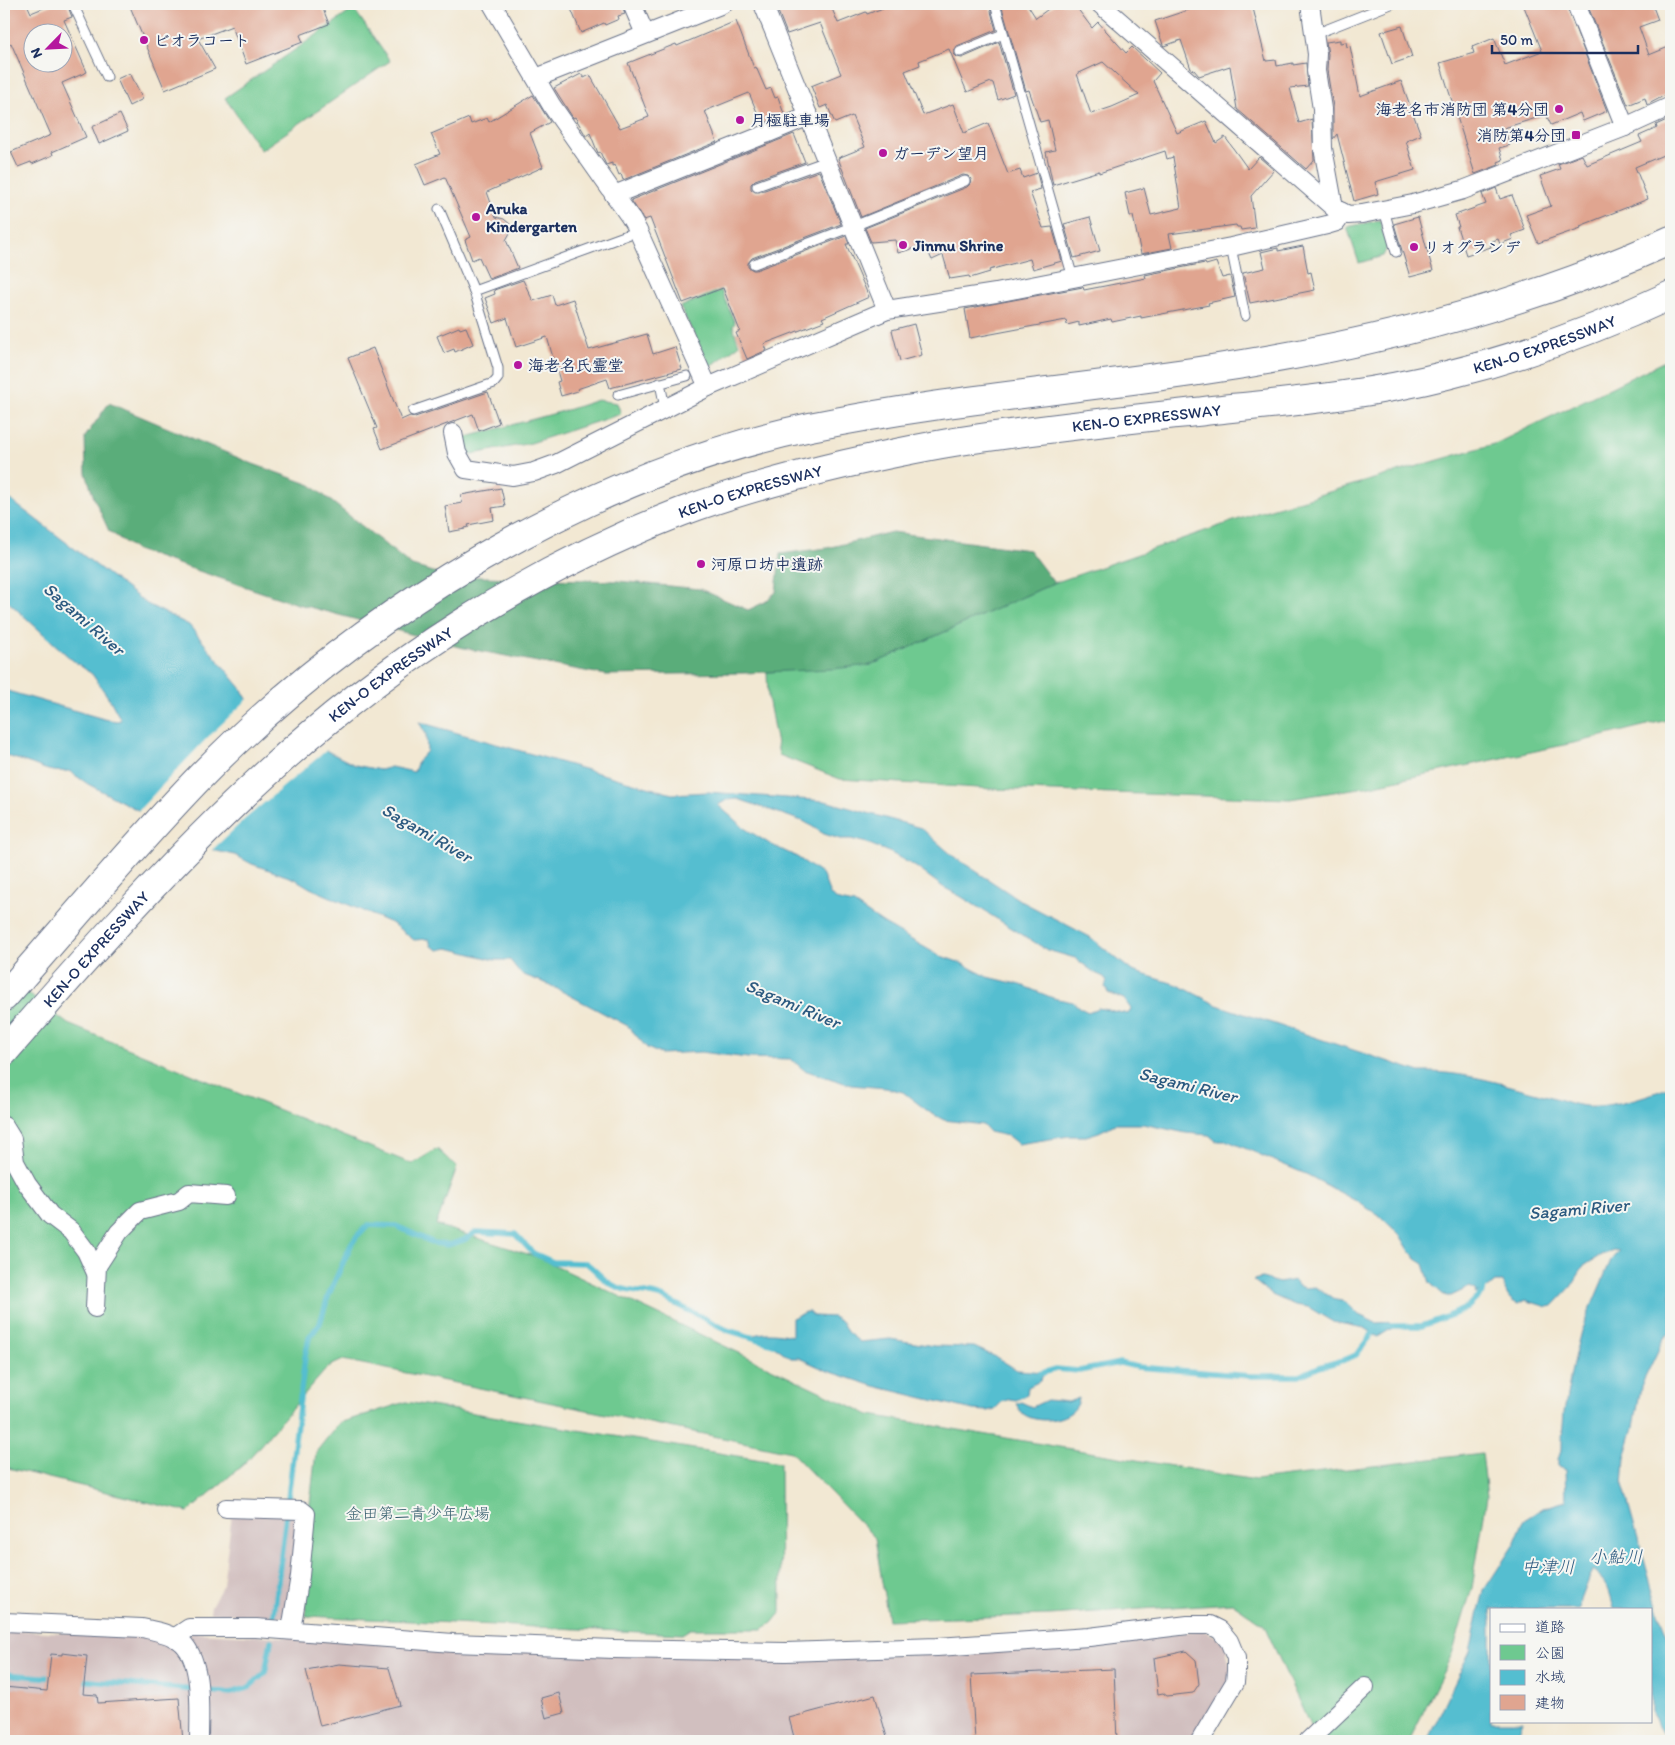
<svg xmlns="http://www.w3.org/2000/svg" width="1675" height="1745" font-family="Itim,'Klee One',sans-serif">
<rect width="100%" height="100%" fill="#f6f6f2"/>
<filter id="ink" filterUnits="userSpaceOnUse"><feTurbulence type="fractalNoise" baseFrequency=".02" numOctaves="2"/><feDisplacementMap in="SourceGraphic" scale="10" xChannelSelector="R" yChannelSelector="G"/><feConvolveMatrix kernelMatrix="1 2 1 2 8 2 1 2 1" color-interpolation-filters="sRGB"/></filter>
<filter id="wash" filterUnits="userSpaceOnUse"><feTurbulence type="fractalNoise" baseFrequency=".0096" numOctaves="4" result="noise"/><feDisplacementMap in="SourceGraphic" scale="20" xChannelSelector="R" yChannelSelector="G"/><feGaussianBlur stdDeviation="1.12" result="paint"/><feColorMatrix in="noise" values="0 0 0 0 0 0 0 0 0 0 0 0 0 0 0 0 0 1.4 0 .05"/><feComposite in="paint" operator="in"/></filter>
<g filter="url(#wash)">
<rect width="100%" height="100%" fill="#f2e8d3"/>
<g fill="#d1bfbf">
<polygon points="232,1514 298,1514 287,1617 210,1613 211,1606 223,1585"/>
<polygon points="4,1630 131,1636 160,1639 195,1633 772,1659 1078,1649 1201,1630 1213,1635 1225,1644 1232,1677 1197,1741 4,1741"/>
</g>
<g fill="#6ec990" stroke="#447c77">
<polygon points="354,9 390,61 261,150 225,98"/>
<polygon points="1380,220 1387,248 1383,256 1359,263 1347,227"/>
<polygon points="721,290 735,323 733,326 739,345 710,367 680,307"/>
<polygon points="1671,358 1671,719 1583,741 1365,787 1290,799 993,789 840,779 779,755 768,697 767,672 871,665 1054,583 1257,513 1497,443"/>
<polygon points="598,400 617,403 621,414 531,443 462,456 461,442 463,438 567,410"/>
<polygon points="4,975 68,1024 412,1164 437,1149 457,1167 436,1225 537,1257 870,1415 1255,1480 1482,1453 1487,1497 1472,1588 1452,1654 1409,1741 1317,1741 1264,1625 1232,1603 1050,1615 888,1620 875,1538 791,1452 343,1360 328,1367 245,1463 188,1512 4,1467"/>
<polygon points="406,1402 780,1463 781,1612 772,1623 762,1629 690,1629 682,1634 306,1616 303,1563 316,1452 339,1423"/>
</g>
<polygon fill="#5aad7a" stroke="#3a6e6c" points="109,403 253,464 311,485 412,566 448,576 618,581 700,589 748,610 765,602 776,592 780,554 827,548 892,532 1029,550 1054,583 871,665 831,669 745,673 606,675 459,647 294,603 136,550 109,531 94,498 86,473 85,437"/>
<g fill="#54bed0" stroke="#387697" fill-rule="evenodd">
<path d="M4 495 147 604 189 625 241 688 247 699 325 750 355 765 380 770 391 767 414 772 418 761 427 751 426 734 419 722 672 794 708 792 825 801 921 828 953 856 1021 901 1090 937 1132 971 1178 985 1217 1005 1420 1072C1463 1071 1503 1084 1544 1095 1557 1098 1572 1105 1585 1106 1612 1108 1646 1096 1671 1087V1332L1664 1338 1641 1386 1634 1427 1625 1458 1623 1485 1661 1620 1671 1645V1741H1668L1651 1713V1609H1614C1609 1591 1608 1582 1592 1571L1581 1600 1580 1609H1491V1721H1523L1514 1741H1427L1470 1651 1484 1590 1514 1544 1524 1520 1543 1508 1566 1501 1565 1470 1558 1467V1459L1562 1449V1437L1564 1413 1573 1362 1581 1331 1611 1260 1619 1251 1613 1250 1601 1255 1584 1266 1571 1287 1553 1306 1547 1307 1525 1300 1518 1304C1507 1300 1506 1291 1502 1282H1495L1488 1288 1475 1294 1476 1290 1470 1287 1451 1296H1445L1430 1283 1424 1264 1416 1259 1409 1250 1400 1235 1380 1216 1356 1201 1308 1175 1228 1141H1216L1209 1135 1186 1133 1143 1124H1115L1099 1132 1086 1136H1069L1018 1144 1008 1136 989 1132 983 1125 944 1120 929 1112 903 1092 886 1088 851 1085 804 1070 791 1059 748 1058 701 1052 661 1054 647 1048 628 1026 548 984 521 974 510 960H495L448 948 438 950 431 946 429 939 414 940 393 924 310 888 295 879 252 864 235 855 216 851 88 784 69 771C47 773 45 768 26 762 18 759 11 758 4 754V690L104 719 117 721 121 720 110 700 92 674 71 659 4 598ZM738 799 805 822 824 834 840 839H851L867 843 891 853 916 867 943 887 960 896 1047 950 1075 958 1095 973 1104 977 1107 981 1105 987 1108 993 1124 999 1131 1009 1128 1014 1098 1008 1088 1012 1080 1008 1073 1002 1053 998 1021 985 988 977 961 963 938 955 884 924 854 904 839 901 830 895 823 875 797 857 770 844 744 828 718 805 727 800Z"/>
<polygon points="1262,1278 1279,1283 1294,1280 1297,1285 1304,1288 1315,1287 1337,1300 1346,1302 1359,1315 1376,1323 1388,1322 1394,1327 1378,1337 1365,1328 1333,1322 1308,1307 1295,1305 1272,1295 1253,1280"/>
<path d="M805 1312H809L814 1316 833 1317 842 1322 847 1332 860 1342 890 1339 934 1346 974 1347 996 1357 1017 1370 1045 1372 1040 1381 1028 1387 1027 1395 1016 1400 1010 1399 1002 1402 995 1409 987 1411 973 1410 874 1386 828 1371 799 1358H791L770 1343 751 1336C764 1331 779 1333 792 1336V1318Z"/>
<path d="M1079 1398C1078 1421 1034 1427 1020 1411 1018 1409 1018 1406 1016 1404L1021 1402 1032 1407 1047 1400 1068 1402Z"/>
</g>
<polygon fill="#f2e8d3" points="249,698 328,749 245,819 211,851 137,812 209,736"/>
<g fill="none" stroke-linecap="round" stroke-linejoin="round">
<g stroke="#54bed0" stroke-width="5.5">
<polyline points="1385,1326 1422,1326 1449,1316 1468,1307 1483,1292 1485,1285"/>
<polyline points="1039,1374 1056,1369 1079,1371 1120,1363 1137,1367 1251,1376 1299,1376 1319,1367 1344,1360 1356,1355 1376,1329"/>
<path d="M273 1623 305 1357 309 1338 320 1323 329 1294 351 1245 357 1236 368 1225 396 1226 434 1243 448 1245 464 1240 476 1232 515 1234 533 1253 553 1262 586 1263C595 1269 602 1279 611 1284 625 1293 647 1291 662 1297L727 1330 774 1344"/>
<polyline points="4,1674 54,1678"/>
<polyline points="78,1680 231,1693 248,1688 265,1673 271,1641"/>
</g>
</g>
<g id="blocks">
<g fill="#e0a590" fill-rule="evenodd">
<path d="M4 4H27L31 13 53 4H67L72 17 64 20 87 72 62 83 86 137 52 152 53 155 32 164 31 162 18 167 11 152 51 135 11 43 8 45 4 33ZM32 32H62V62H32Z"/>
<polygon points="129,4 321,4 329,24 300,35 303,42 246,64 232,26 198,39 215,69 165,90"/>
<polygon points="569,4 622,4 625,14 618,16 619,19 605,25 604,23 581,33"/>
<polygon points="775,4 830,4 838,23 866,12 867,14 894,4 989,4 996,30 957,46 954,51 954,54 957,57 962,58 999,42 1014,94 998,100 993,83 991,82 967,92 949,49 919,61 920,65 905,71 923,115 953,104 964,133 988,123 1008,174 1020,170 1023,178 1037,173 1041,189 1030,192 1043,228 1052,227 1062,261 1033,269 1030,259 989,270 990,272 970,278 969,276 950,279 943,255 932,260 925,245 898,253 895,240 871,242 865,228 967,187 970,184 971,179 968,176 963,175 861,217 838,158 865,147 852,116 835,123 827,105 820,108 811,86 841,74 820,23 787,34"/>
<path d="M1001 4H1027L1036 18 1055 4H1074L1092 28 1098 22 1126 53 1132 47 1160 73 1153 81 1177 133 1206 121 1216 143 1225 137 1248 169 1259 157 1274 170 1251 196 1255 228 1241 230 1240 227H1237L1236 225 1169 234 1172 248 1141 254 1133 216H1130L1125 193 1144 188 1151 215 1181 208 1173 157 1167 159 1165 151 1099 173V171L1053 185 1046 152 1055 150 1048 120 1040 122 1029 90 1026 91ZM1103 62 1139 95 1112 107 1091 114 1077 74Z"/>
<polygon points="1206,4 1252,4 1266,61 1276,60 1277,66 1293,63 1293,65 1306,63 1308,86 1290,88 1299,123 1312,119 1314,160 1306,169 1237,109 1230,66 1199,76 1194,70 1191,69 1181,40 1164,46 1163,45 1155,21"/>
<polygon points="1523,4 1566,4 1607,111 1583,121 1580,113 1551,125 1546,115 1504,128 1510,145 1499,148 1503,160 1498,162 1499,165 1475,174 1440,63 1474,53 1472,47 1494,38 1505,65 1542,51"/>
<polygon points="1587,4 1652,4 1658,20 1639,27 1649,55 1671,46 1671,92 1647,105 1645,98 1628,105"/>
<polygon points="736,21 754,68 756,67 766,90 771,88 775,98 778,97 784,114 786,114 762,124 749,93 705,111 717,142 623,180 621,174 619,175 615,165 612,166 612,163 606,165 600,152 598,153 590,133 586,136 575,117 573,118 554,88 581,74 584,78 590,75 620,128 649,117 628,63 676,44 677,46"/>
<polygon points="1402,26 1412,57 1392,64 1381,32"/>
<polygon points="1340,40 1340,43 1346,42 1347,47 1350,46 1360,96 1401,81 1421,135 1406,141 1415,170 1375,182 1378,194 1354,201 1337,134 1333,139 1333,107 1327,70 1328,54 1326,42"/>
<polygon points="130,73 143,99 129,106 117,79"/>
<polygon points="533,95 550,122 530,133 543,167 487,192 496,217 504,219 511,225 510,233 506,240 518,268 489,279 479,257 472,260 465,240 471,237 445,177 425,185 416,164 440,154 431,134 469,118 471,124 487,118 489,122"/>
<polygon points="120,114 128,131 99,144 92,127"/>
<polygon points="1671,118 1671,161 1668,153 1635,167 1648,199 1580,226 1581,228 1538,243 1526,215 1551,206 1540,176 1560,169 1558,164 1582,155 1587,165 1642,142 1639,136 1657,128 1656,125"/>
<polygon points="794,134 805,162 755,180 751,184 751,189 755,192 759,192 819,171 841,224 752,258 748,263 748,267 753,270 756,270 846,236 849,244 846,244 869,297 822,318 824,321 764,344 767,350 747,359 736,333 740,331 723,288 683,303 650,218 644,220 631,200"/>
<polygon points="1496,188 1500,199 1512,195 1525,230 1511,235 1513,239 1500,244 1498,239 1490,242 1491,247 1466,255 1457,227 1459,227 1455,215 1486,204 1482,194"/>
<polygon points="1090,217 1100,251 1074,258 1064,224"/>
<polygon points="1418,217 1433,271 1410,277 1394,224"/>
<polygon points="1303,246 1308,273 1311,272 1315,290 1250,303 1243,273 1265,268 1261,252 1278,248 1278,251"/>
<polygon points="1216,262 1222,278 1230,276 1235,297 1208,303 1209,305 1141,318 1141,316 1112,322 1111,319 1079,326 1079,322 1067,325 1066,320 970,338 965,309 1083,287 1084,290 1146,278 1145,275 1205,263 1206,265"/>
<polygon points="523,280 533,301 552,295 555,305 573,299 589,350 647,334 653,354 675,347 682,369 610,388 607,379 577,389 578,391 561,396 557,382 560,381 547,337 516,347 507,318 494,323 485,298 495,294 494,290"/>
<polygon points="914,324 922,355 900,361 892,330"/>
<polygon points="459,327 460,329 466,327 473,344 455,352 454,349 444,353 437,336"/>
<polygon points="373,348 401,420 410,416 415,417 488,392 499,423 479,431 473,414 382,449 374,429 377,428 348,358"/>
<polygon points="501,488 505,506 492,508 494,520 468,525 469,527 465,528 465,529 449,532 445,506 462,503 461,495"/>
<polygon points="1186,1651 1196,1660 1199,1684 1193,1693 1167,1696 1163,1693 1158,1694 1154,1658"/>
<polygon points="62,1653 87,1656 83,1694 97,1695 98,1703 179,1698 183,1741 4,1741 4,1687 47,1691 51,1654 62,1655"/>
<polygon points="339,1664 389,1668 400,1705 320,1726 306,1670"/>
<polygon points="1114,1669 1117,1741 975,1741 971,1675"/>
<polygon points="559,1693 564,1713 546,1718 541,1698"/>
<polygon points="875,1695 888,1741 795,1741 789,1718"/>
</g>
</g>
</g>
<g filter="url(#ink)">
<use href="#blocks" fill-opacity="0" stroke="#667087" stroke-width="1"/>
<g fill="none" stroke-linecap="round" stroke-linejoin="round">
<g stroke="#667087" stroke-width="11">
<g id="service">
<polyline points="73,4 107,77"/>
<polyline points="995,4 1073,278"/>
<polyline points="1315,34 1391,4"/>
<polyline points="960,52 1003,34"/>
<polyline points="757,186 827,161"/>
<polyline points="439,209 474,291"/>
<polyline points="1384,210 1396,252"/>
<polyline points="1231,247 1245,316"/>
<polyline points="754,264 854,226 965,181"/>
<polyline points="660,383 665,408"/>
<polyline points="618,395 687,376"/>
<polyline points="413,411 494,383 498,378 498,368 474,291 638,231"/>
</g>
</g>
<g stroke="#667087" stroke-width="20">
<g id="minor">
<polyline points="492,4 552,106 630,217 638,231 708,387"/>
<polyline points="632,4 645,34"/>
<polyline points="763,4 887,310"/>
<polyline points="1100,4 1334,208 1348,215 1362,214 1413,204 1463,190 1625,127 1671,106"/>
<polyline points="1310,4 1317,54 1316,71 1322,109 1323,148 1334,208"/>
<polyline points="1576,4 1625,127"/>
<polyline points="536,78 723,4"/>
<polyline points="766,134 809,116"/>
<polyline points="614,195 761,136"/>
<polyline points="453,433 457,453 466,469 513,476 534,472 556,464 708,387 887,310 996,293 1231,247 1327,225 1337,222 1342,212"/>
<polyline points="4,1126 12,1139 15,1162 27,1184 50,1215 71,1231 86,1251 96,1273"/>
<polyline points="95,1308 97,1266 119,1232 140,1211 179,1201 189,1193 226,1196"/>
<polyline points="226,1508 301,1510 306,1514 300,1576 291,1630"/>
<path d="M4 1622 142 1628C155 1631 168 1633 179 1640 204 1657 199 1714 199 1741"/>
<polyline points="174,1638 189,1628 256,1628 453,1643 614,1649 786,1652 937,1647 1089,1637 1188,1625 1210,1625 1220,1630 1229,1641 1236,1658 1236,1671 1235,1682 1220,1707 1200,1741"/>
<polyline points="1308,1741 1365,1687"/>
</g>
</g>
<g stroke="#667087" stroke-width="30">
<g id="motorway">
<path d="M4 997C69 924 131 848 200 777 360 613 584 475 810 427 941 400 1074 390 1205 370 1365 346 1524 307 1671 240"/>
<path id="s1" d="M4 1052C88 956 171 861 265 775 386 663 527 572 681 512 734 492 790 477 845 464 885 455 926 446 967 440 1054 427 1143 418 1231 408 1304 401 1377 393 1447 375 1524 356 1600 328 1671 295"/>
</g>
</g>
<use href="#service" stroke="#fff" stroke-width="9"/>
<use href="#minor" stroke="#fff" stroke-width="18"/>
<use href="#motorway" stroke="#fff" stroke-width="28"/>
</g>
</g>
<g fill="#b5179e" stroke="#f6f6f2" stroke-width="2">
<circle cx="144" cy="40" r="5"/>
<circle cx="1559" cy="109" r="5"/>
<circle cx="740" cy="120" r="5"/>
<rect x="1571" y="130" width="10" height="10" rx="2.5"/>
<circle cx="883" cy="153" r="5"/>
<circle cx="476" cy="217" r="5"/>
<circle cx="903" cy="245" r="5"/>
<circle cx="1414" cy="247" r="5"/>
<circle cx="518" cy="365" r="5"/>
<circle cx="701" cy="564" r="5"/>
</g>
<g text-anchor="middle" stroke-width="4" stroke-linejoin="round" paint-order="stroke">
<g font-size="16" font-weight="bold" fill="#1b2f5e" stroke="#f6f6f2" text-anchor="start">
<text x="154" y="46">ビオラコート</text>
<text x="1549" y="115" text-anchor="end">海老名市消防団 第4分団</text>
<text x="750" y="126">月極駐車場</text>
<text x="1566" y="141" text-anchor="end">消防第4分団</text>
<text x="893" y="159">ガーデン望月</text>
<text x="486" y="214">Aruka<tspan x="486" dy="18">Kindergarten</tspan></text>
<text x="913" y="251">Jinmu Shrine</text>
<text x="1424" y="253">リオグランデ</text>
<text x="528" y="371">海老名氏霊堂</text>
<text x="711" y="570">河原口坊中遺跡</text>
</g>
<g font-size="16" fill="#1b2f5e" stroke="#f6f6f2">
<text dy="6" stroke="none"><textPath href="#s1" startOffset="1758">KEN-O EXPRESSWAY</textPath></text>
<text dy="6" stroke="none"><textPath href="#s1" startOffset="1352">KEN-O EXPRESSWAY</textPath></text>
<text dy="6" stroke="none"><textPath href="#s1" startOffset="948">KEN-O EXPRESSWAY</textPath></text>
<text dy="6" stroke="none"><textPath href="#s1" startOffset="542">KEN-O EXPRESSWAY</textPath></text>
<text dy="6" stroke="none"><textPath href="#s1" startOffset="138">KEN-O EXPRESSWAY</textPath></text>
</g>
<g font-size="16" fill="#345d6d" stroke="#f6f6f2">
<text x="418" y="1519">金田第二青少年広場</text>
</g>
<g font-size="18" font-style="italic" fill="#2c5a80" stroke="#f6f6f2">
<text transform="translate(84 619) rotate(41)" y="6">Sagami River</text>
<text transform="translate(427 833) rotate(30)" y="6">Sagami River</text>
<text transform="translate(793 1004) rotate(23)" y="6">Sagami River</text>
<text transform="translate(1188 1085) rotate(14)" y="6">Sagami River</text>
<text transform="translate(1579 1209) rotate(-5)" y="6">Sagami River</text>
<text x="1616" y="1563">小鮎川</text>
<text x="1548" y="1573">中津川</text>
</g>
</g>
<rect width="1675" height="1745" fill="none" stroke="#f6f6f2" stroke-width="20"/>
<rect x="1490" y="1608" width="162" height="115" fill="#f6f6f2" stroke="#9ea6b7"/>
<rect x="1500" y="1624" width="25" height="8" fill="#ffffff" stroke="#9ea6b7"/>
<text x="1535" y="1632" font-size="15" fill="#1b2f5e">道路</text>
<rect x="1500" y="1645" width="25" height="15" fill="#6ec990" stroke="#9ea6b7"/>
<text x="1535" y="1658" font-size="15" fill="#1b2f5e">公園</text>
<rect x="1500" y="1670" width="25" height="15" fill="#54bed0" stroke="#9ea6b7"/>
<text x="1535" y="1682" font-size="15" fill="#1b2f5e">水域</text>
<rect x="1500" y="1695" width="25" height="15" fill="#e0a590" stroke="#9ea6b7"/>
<text x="1535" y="1708" font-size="15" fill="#1b2f5e">建物</text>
<g transform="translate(48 48) rotate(246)"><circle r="24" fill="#f6f6f2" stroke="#9ea6b7"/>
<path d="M0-4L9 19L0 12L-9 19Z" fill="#b5179e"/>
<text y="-8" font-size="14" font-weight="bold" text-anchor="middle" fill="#1b2f5e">N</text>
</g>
<path d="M1492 45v8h146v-8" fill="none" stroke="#1b2f5e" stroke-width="2.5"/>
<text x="1500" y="45" font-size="15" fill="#1b2f5e" stroke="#f6f6f2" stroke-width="4" paint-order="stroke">50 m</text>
</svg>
